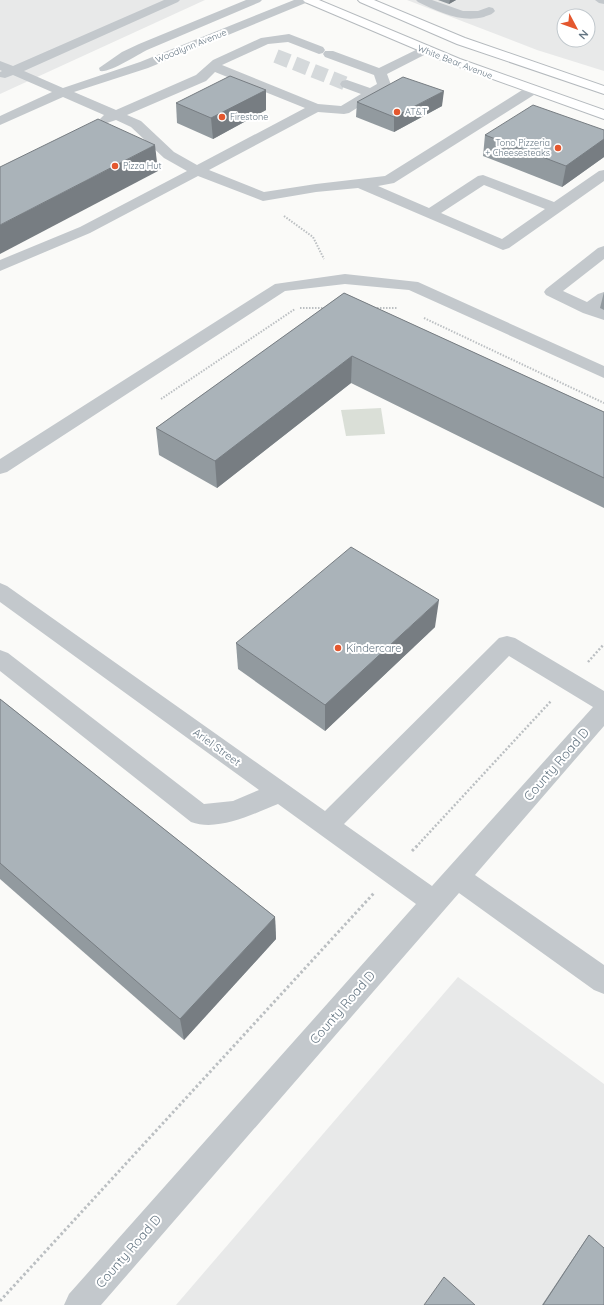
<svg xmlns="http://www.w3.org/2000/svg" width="604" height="1305" font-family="Quicksand,sans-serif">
<rect width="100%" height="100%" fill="#fafaf8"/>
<g fill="#e8e9e9" fill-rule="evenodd">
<polygon points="0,0 205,0 0,94"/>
<path d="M407 0H604V71L537 50ZM564 16H588V40H564Z"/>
<polygon points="458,977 604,1084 604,1305 176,1305"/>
</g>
<polygon fill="#dadfd7" points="381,408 385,434 346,436 341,410"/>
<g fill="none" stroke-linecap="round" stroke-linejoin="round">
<polyline stroke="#d5d9db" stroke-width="14" stroke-dasharray="14 6" stroke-linecap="butt" points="276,56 347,84"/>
<g stroke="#b5babe" stroke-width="2">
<g id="major">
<polygon points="303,0 319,0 460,59 604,110 604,119 451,64 305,2"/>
<polygon points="358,0 374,0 465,38 604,86 604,94 457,44 360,2"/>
</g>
</g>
<g stroke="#bbbfc2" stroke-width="2" stroke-dasharray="1.5 1.5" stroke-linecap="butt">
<polyline points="284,216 313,237 324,259"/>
<polyline points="300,308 325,308"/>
<polyline points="374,308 397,308"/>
<polyline points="424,318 604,403"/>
<polyline points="161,399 295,309"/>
</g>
<g stroke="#bbbfc2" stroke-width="2.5" stroke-dasharray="2 2" stroke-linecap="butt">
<polyline points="588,662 604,644"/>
<polyline points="416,847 551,701"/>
</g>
<g stroke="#bbbfc2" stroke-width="3" stroke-dasharray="2.5 2.5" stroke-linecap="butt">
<polyline points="412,851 417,846"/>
<polyline points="0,1301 374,893"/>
</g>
<g fill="#c3c8cc" fill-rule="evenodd">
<path d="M164 0H180L178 2 24 71 63 88 140 62 294 0H310L308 2 148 68 74 92 116 110 196 75 213 60 261 38 289 34 323 47 325 50 323 53 319 54 288 42 268 44 222 65 318 104 341 106 361 94 342 87 340 84 342 81 347 80 370 88 377 84 374 75 325 57 323 54 325 51H333L379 68 424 46 428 47 430 50 428 53 387 74 391 85 389 88 349 113 344 114 318 112 209 170 264 192 316 184 385 176 527 87H537L539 90 537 93 394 183 378 186 429 208 478 176 483 175 554 202 599 171 604 170V181L509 248 503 250 358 188 316 192 263 201 198 176 90 233 0 271V260L80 227 187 171 164 158 131 127 116 120 107 123 102 122 100 119 104 115 63 97 0 125V116L52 92 13 75 5 78 0 77V72L2 71 0 70V61L13 66ZM215 72 305 108 197 165 174 152 141 121 127 115 206 81ZM484 185 545 209 502 239 441 213Z"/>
<path d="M246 0H262L260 2 147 50C137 55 110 73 100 71L99 68 122 52 139 44Z"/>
<path d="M416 0H432L463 11H478L489 7 493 8 495 11C492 15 488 15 484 17 461 23 439 12 418 2Z"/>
<polygon points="595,0 604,0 604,4 599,3"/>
<polygon points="604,246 604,259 563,291 587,302 598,294 604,292 604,305 601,308 604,309 604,320 583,313 546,295 544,292 546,289 598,248"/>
<polygon points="345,274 418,282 604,366 604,378 409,290 345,284 285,291 7,472 0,474 0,459 275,284"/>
<path d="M0 583 7 586 325 811 499 638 507 636 515 638 604 691V726L475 875 604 965V994L594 990 459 893 101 1305H64L69 1294 416 904 278 804C253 814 218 832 191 822L0 671V650L8 653 204 804 233 801 259 790 0 602ZM509 656 593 707 432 886 344 824Z"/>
</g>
<use href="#major" fill="#fff" fill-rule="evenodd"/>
</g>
<g fill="#929a9f">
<polygon points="438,0 456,0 449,4"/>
<polygon points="266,90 266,110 213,139 177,123 176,103"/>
<polygon points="357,102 442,106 394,132 356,117"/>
<polygon points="604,130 604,157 562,187 483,156 485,135"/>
<polygon points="604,292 604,310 600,308"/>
<polygon points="344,293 604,412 604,508 351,383 217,488 159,455 156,428"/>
<polygon points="435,627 325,731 238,669 236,643"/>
<polygon points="0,699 275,917 276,939 184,1040 0,879"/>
<polygon points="589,1235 604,1305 542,1305 580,1248"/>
</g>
<g fill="#777d82">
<polygon points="450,0 456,0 449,4"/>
<polygon points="266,90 266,110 213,139 211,118"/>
<polygon points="444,91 442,106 394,132 394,117"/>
<polygon points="604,139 604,157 562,187 566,166"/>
<polygon points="155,145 158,171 0,254 0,225"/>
<polygon points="352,356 351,383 217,488 215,461"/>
<polygon points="439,600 435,627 325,731 325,705"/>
<polygon points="275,917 276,939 184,1040 180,1019"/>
</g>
<g fill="#aab3b9" stroke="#777d82">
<polygon points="230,76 266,90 211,118 176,103"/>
<polygon points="403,77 444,91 394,117 357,102"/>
<polygon points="533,105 604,130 604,139 566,166 485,135"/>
<polygon points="98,119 155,145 0,225 0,167"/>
<polygon points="344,293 604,412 604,478 352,356 215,461 156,428"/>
<polygon points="351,547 439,600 325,705 236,643"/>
<polygon points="0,699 275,917 180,1019 0,863"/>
<polygon points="589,1235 604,1248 604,1305 543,1305"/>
<polygon points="444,1277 475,1305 424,1305"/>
</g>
<g fill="#e4572e" stroke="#fff" stroke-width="1.5">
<circle cx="397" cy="112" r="4"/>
<circle cx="222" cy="117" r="4"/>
<circle cx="558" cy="148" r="4"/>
<circle cx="115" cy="166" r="4"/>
<circle cx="338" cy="648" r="4"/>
</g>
<g text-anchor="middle" stroke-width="4" stroke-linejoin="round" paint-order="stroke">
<g font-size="9" fill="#657683" stroke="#fff">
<text transform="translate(191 46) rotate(-22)" y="3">Woodlynn Avenue</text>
<text transform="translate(455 62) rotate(21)" y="3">White Bear Avenue</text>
</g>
<g font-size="9" fill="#657683" stroke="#fff" text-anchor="start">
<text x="405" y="115">AT&amp;T</text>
<text x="230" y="120">Firestone</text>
<text x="550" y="146" text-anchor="end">Tono Pizzeria<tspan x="550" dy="10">+ Cheesesteaks</tspan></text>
<text x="123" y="169">Pizza Hut</text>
</g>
<g font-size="11" fill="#657683" stroke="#fff" text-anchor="start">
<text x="346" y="652">Kindercare</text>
</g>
<g font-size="11" fill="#657683" stroke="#fff">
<text transform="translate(217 747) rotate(36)" y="4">Ariel Street</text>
</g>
<g font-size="13" fill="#657683" stroke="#fff">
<text transform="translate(556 764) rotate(-49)" y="5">County Road D</text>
<text transform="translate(342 1007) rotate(-49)" y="5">County Road D</text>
<text transform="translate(128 1251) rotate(-49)" y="5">County Road D</text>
</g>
</g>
<g transform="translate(576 28) rotate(131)"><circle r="19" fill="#ffffff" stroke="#c1c8cd"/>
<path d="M0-3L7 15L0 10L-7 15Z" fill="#e4572e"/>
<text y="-6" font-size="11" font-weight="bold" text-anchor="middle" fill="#657683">N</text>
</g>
</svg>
